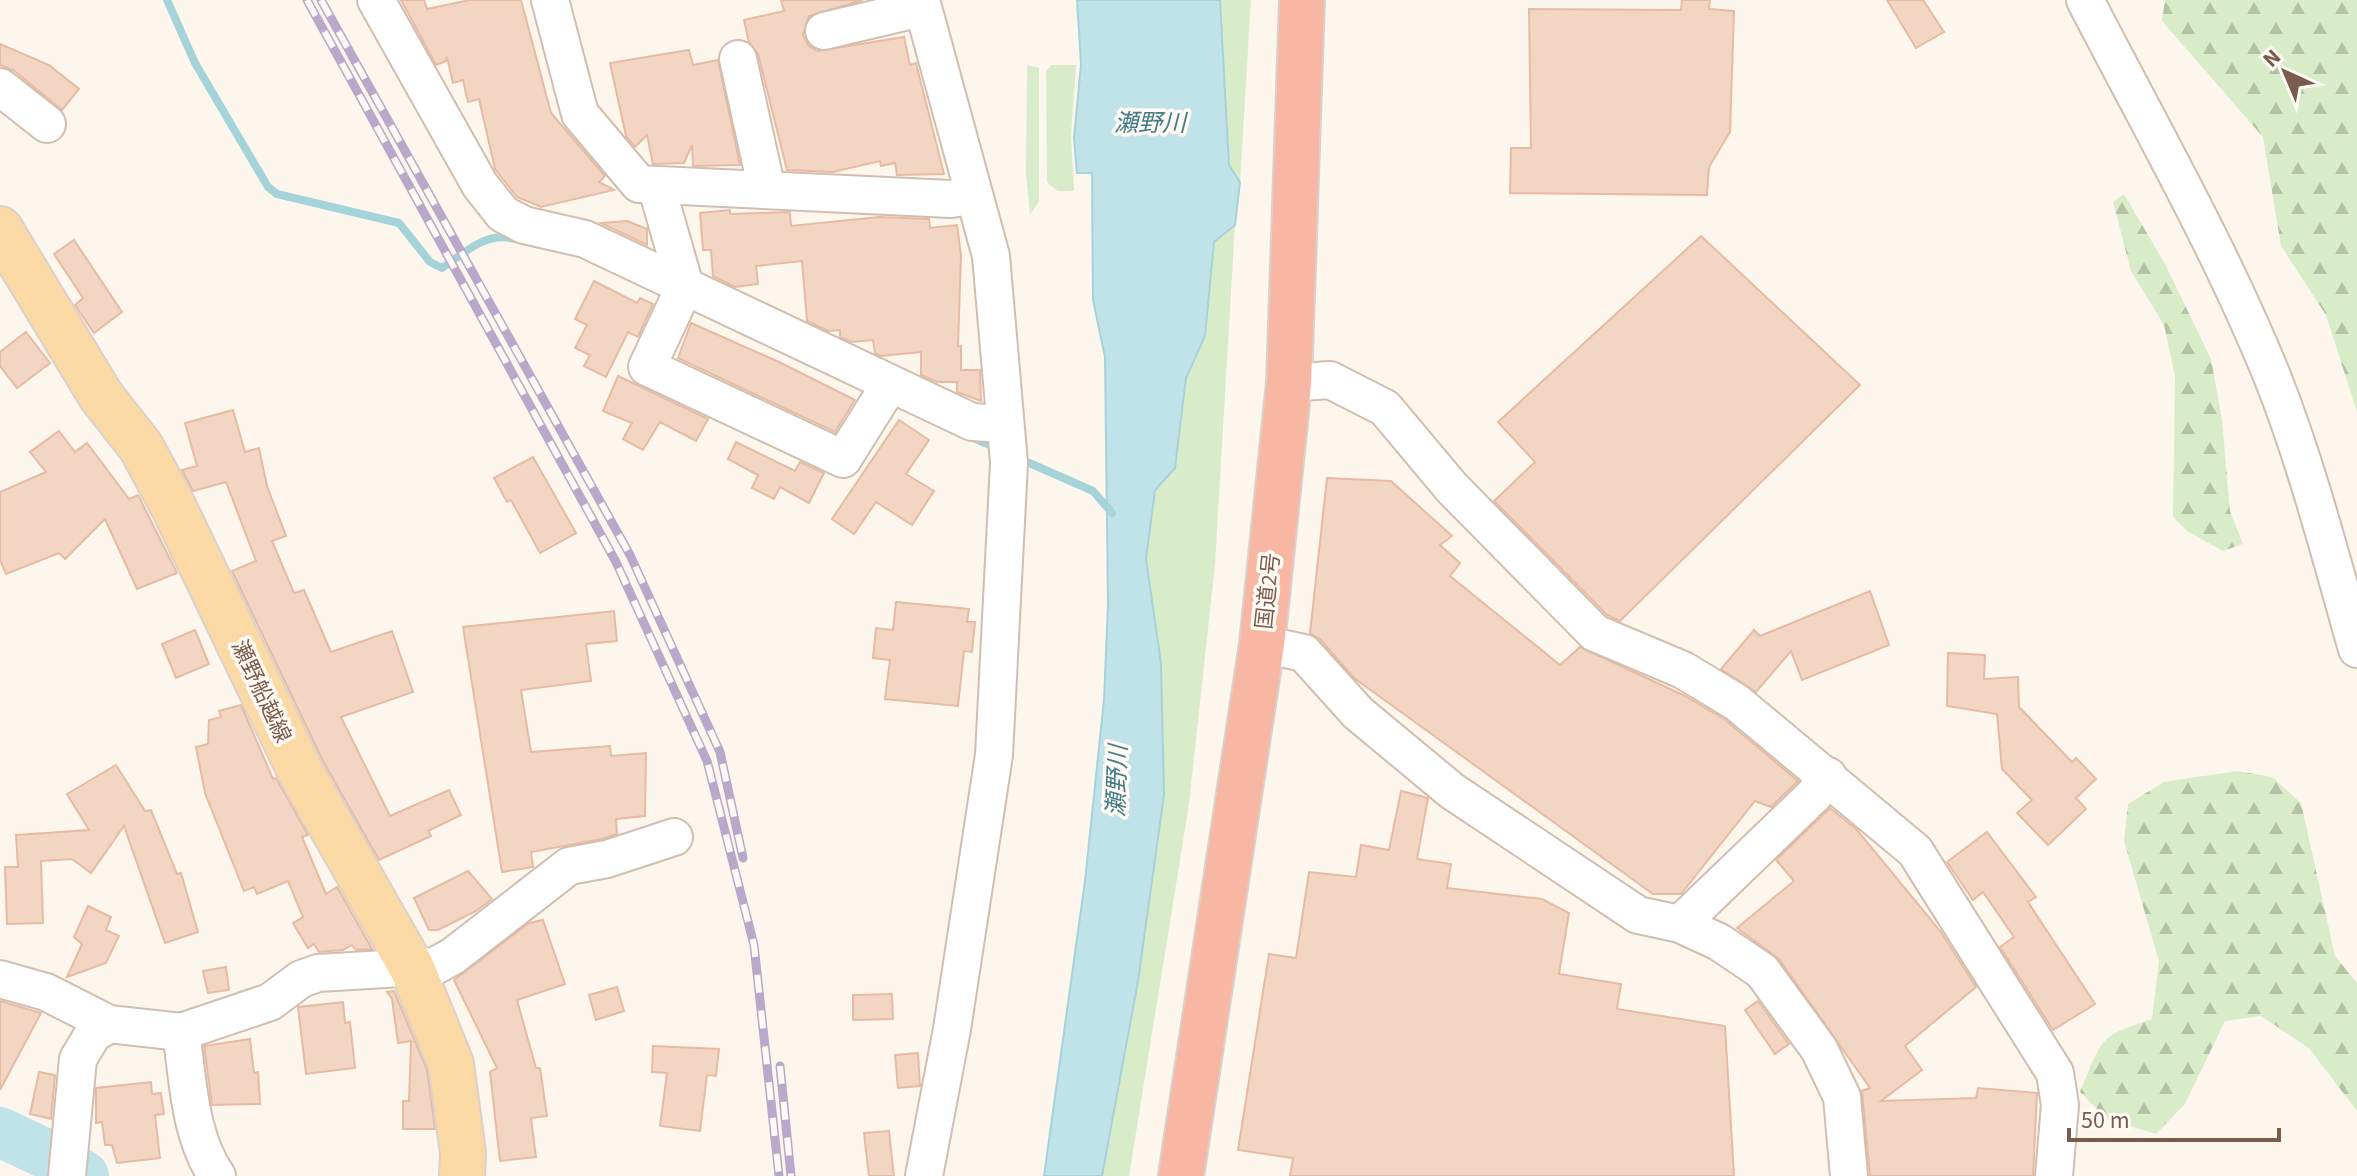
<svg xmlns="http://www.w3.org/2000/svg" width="2357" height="1176" font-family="'Source Sans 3','Noto Sans JP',sans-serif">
<defs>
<pattern id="forest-firs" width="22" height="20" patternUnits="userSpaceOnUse" patternTransform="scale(2)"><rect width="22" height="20" fill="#d8ecc9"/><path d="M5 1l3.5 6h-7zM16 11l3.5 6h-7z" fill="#b4c2a5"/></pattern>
</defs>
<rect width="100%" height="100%" fill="#fdf6ec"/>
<g fill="#d8ecc9">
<polygon points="1220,0 1251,0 1240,182 1229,165"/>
<polygon points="1027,65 1039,68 1039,202 1030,214 1026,174"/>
<polygon points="1052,65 1076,65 1071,136 1074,191 1058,191 1047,182 1046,71"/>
<polygon points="1235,225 1215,564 1189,804 1129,1176 1102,1176 1138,981 1164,795 1161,663 1146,559 1155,490 1175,468 1186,378 1205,336 1214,241"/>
</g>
<g fill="url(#forest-firs)">
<polygon points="2165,0 2357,0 2357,412 2326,315 2281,246 2263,137 2162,21"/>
<polygon points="2124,194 2165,264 2211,359 2222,420 2230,511 2243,544 2223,551 2187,531 2173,517 2175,376 2164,325 2131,271 2113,202"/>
<path d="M2237 771 2272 777 2301 803 2335 956 2357 983V1111L2309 1048 2261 1016 2225 1021 2185 1104 2156 1134 2107 1119 2080 1092C2103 1039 2096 1037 2152 1019L2159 961 2124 841 2128 804 2164 782Z"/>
</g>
<polygon fill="#bfe3e8" stroke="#a5d3da" stroke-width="2" points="1077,0 1220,0 1229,165 1240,182 1235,225 1214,242 1205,336 1186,378 1175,468 1155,490 1146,559 1161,663 1164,795 1138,981 1102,1176 1044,1176 1085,881 1104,700 1108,604 1105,357 1093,300 1092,173 1077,173 1074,138 1081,64"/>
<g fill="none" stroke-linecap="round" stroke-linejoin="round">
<g stroke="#a5d3da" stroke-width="8">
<path d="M167 0 195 63 268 187 277 194 399 223 430 262 442 268C466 252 486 231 515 239"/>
<polyline points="971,437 999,449"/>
<polyline points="1018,458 1093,491 1112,513"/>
</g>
<polyline stroke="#bfe3e8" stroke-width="50" points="0,1132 55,1158 84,1176"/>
</g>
<g fill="#f3d5c3" stroke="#e6bba3" stroke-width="2">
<polygon points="401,0 424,0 427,9 470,0 521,0 551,113 605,176 599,182 614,190 541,207 517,197 495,169 479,99 468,102 463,80 453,83 447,57 446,61 436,65"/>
<polygon points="781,0 863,0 809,16 803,35 808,45 817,51 904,37 910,65 916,63 944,174 897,175 895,163 881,166 880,161 833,172 787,170 758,54 749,42 744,20 784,11"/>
<polygon points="1682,0 1710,0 1709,9 1734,11 1730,132 1709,167 1707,195 1510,193 1511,148 1531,148 1529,9 1681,10"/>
<polygon points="1887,0 1923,0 1944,32 1916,48"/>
<polygon points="0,44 49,65 79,89 62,110 13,70 0,65"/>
<polygon points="689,50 693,65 718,60 740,165 693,166 692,145 684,163 653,164 647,135 635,147 626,136 610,63"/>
<polygon points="730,210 730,214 790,212 791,226 879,217 929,219 930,228 957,225 961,255 958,346 961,346 961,370 980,370 981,401 957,392 957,382 937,382 921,375 921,352 881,356 875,353 873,340 852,342 840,337 840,330 828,331 807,321 802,261 756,266 758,284 735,287 713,276 711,250 703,250 700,213"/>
<polygon points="627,221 647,229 647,245 601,223"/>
<polygon points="1701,236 1860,385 1620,621 1607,615 1494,501 1535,462 1498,422"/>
<polygon points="74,240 122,312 94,333 75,305 83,298 54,254"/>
<polygon points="594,281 637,303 640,298 653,304 638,337 628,332 606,377 584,366 590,355 575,348 587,325 575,319"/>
<polygon points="691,323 779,362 855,400 835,432 678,358"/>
<polygon points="26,332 50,363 17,388 0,366 0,352"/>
<polygon points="618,376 708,419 696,441 660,422 643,450 623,439 632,423 603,411"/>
<polygon points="233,410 245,452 259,448 267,486 286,536 272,541 294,593 304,590 331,652 392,631 413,692 341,717 390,816 449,790 461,815 428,831 431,836 379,860 323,761 232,571 256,561 226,482 193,491 182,470 197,466 185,423"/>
<polygon points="899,420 929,440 906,474 934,491 912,525 876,502 854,534 832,519"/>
<polygon points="59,431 75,452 87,443 129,499 138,495 177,573 137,589 105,519 65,559 59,553 6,574 0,560 0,492 46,472 30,452"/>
<polygon points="736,442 795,471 800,462 824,473 809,503 780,487 774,499 752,488 758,475 728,459"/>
<polygon points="533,457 576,533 540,553 511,500 507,502 494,478"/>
<polygon points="1327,478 1391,481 1452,536 1440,545 1460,563 1450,576 1560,665 1580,647 1685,696 1724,719 1798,781 1771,807 1755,801 1681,894 1653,894 1354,678 1320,639 1310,633"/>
<polygon points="1870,591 1889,645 1802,680 1791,651 1756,692 1721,669 1754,630 1760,636"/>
<polygon points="896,602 969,609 967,622 975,622 972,652 964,651 958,706 885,699 890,660 873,658 876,628 893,630"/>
<polygon points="614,611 617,641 586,644 591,681 521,690 531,752 610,746 611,756 646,753 645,816 616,819 617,834 602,839 531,852 533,867 502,872 463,627"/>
<polygon points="195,630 209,664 176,678 162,644"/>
<polygon points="1948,653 1985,655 1984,679 2018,677 2019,707 2072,762 2076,758 2096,779 2076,798 2086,809 2048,845 2017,813 2032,800 2002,769 1997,714 1947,706"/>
<polygon points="241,705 273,779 276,778 308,835 302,837 326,894 337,887 372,949 356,950 352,945 343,950 319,952 314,944 308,948 293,923 303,917 288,881 257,894 254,887 244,891 205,793 196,747 208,744 209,720 221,717 219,711"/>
<polygon points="116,765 145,811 151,810 177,874 181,873 198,932 165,943 124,826 91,873 72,859 41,861 43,923 7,924 5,867 18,867 16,835 89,830 67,794"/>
<polygon points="1401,791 1428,798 1417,859 1451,864 1447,888 1542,899 1569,913 1559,974 1621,984 1617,1009 1725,1026 1734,1176 1290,1176 1293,1158 1238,1150 1269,954 1296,958 1309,872 1356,877 1361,845 1389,850"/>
<polygon points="1830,808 1857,830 1941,932 1976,987 1905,1046 1922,1070 1881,1101 1976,1098 1978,1088 2037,1093 2033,1176 1870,1176 1862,1091 1870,1088 1779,959 1737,928 1794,881 1776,860"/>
<polygon points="1987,832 2036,897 2028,902 2095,1004 2053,1030 2000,947 2014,937 1983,892 1973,900 1947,862"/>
<polygon points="468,871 492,899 476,911 438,930 429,930 414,898"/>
<polygon points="88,906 111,917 106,930 119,936 106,963 67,977 82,944 74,937"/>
<polygon points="543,920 565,984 517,1000 536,1068 540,1068 547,1116 531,1118 536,1157 500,1161 490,1072 497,1068 454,980 529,923"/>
<polygon points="226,967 229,990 208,993 203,971"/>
<polygon points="617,987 624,1011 596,1020 589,995"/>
<polygon points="394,991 427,1070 435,1129 403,1129 403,1101 409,1101 411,1041 398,1043 392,999 387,992"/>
<polygon points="892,994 893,1019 853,1020 853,995"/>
<polygon points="0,1001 41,1013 0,1090"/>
<polygon points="1758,1001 1789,1044 1775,1054 1745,1010"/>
<polygon points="343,1002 345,1023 350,1022 355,1068 306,1074 298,1007"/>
<polygon points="250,1039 254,1073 258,1072 260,1104 212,1105 204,1046"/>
<polygon points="653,1046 719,1049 716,1076 707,1075 700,1131 660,1126 667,1073 652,1072"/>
<polygon points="918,1053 920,1086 898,1088 895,1055"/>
<polygon points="39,1072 55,1075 51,1119 30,1114"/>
<polygon points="151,1082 152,1094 161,1093 164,1114 155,1115 160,1158 117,1163 112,1145 105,1145 102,1122 96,1123 96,1088"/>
<polygon points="889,1131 894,1176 869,1176 864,1133"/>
</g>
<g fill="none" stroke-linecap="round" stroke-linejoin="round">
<g stroke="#d1beb0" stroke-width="40">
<g id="minor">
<polyline points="376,0 480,185 503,214 524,225 585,239 972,422 1004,424"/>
<polyline points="550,0 580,114 639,184 951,199 974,195"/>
<polyline points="921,0 991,256 1009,463 994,755 952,1029 924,1176"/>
<path d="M2085 0C2149 124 2219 246 2272 376 2307 464 2331 558 2357 649"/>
<polyline points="824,31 921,8"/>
<polyline points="738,59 767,190"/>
<polyline points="0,87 47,124"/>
<polyline points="656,185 685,286 647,367 843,459 890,384"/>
<polyline points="1289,383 1330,380 1385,408 1452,488 1595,633 1683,670 1736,702 1915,851 2055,1073 2060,1105 2054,1176"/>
<polyline points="1262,644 1304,653 1358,713 1452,791 1638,915 1680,924 1719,942 1762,971 1819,1049 1842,1097 1849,1176"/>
<polyline points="1680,924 1814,795 1828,776"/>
<polyline points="0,979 46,992 109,1024"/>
<path d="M181 1032C188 1078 189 1136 217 1176"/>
<polyline points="67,1176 78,1059 93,1034 109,1024 181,1032 270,1002 301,979 318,973 435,966 453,956 569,866 607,859 674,837"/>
</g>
</g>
<g stroke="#dad1cd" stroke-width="48">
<polyline id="major" points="0,229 101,396 141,447 174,508 301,773 412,968 451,1064 463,1153 462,1176"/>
</g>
<g stroke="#dad1cd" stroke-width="48">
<polyline id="highway" points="1181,1176 1262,644 1289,383 1302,0"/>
</g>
<use href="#minor" stroke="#fff" stroke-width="36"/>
<use href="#major" stroke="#fbd9a5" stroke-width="44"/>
<use href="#highway" stroke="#f7b7a3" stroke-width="44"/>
<g stroke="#b9a8c9" stroke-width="9">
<g id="rail">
<polyline points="307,0 616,562 707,761 754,945 779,1176"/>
<polyline points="321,0 630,555 720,752 743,858"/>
<polyline points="780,1066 791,1176"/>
</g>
</g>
<use href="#rail" stroke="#fffaf3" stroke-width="6" stroke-dasharray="18" stroke-linecap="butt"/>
</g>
<g text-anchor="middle" stroke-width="7" stroke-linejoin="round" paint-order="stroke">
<g font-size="22" fill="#7a5c4d" stroke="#fffaf3">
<text transform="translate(1267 591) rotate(-84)" y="8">国道2号</text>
<text transform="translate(262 691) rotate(65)" y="8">瀬野船越線</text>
</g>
<g font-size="24" font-style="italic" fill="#437c86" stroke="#fffaf3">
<text x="1150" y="131">瀬野川</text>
<text transform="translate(1117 781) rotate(-88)" y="8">瀬野川</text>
</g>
</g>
<g transform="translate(2285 72) rotate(316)" stroke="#fffaf3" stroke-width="6" paint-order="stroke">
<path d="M0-6L14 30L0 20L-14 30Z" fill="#7a5c4d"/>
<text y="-12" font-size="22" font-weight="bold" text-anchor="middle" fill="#7a5c4d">N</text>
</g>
<path d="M2069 1128v12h210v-12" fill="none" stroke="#7a5c4d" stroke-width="4"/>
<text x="2081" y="1128" font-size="24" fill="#7a5c4d" stroke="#fffaf3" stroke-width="6" paint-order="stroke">50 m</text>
</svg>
